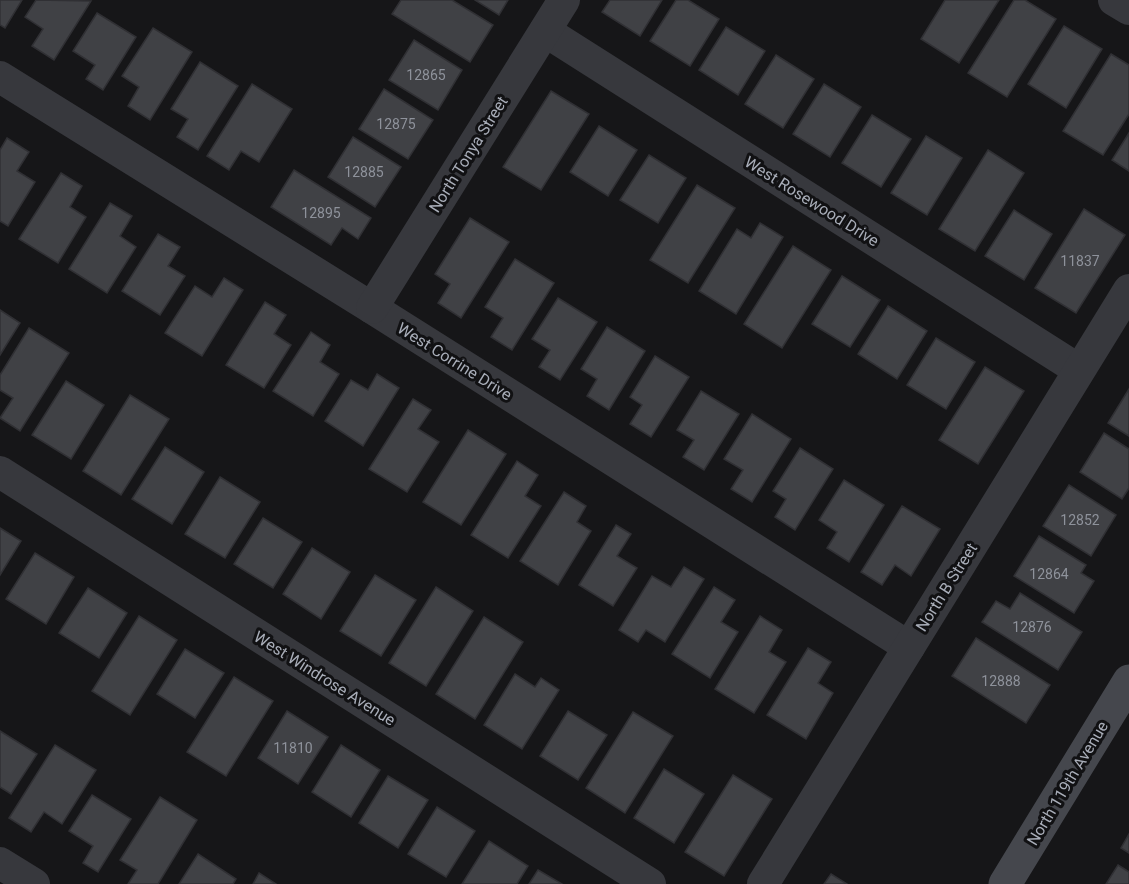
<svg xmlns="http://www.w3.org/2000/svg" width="1129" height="884" font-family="Roboto,sans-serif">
<rect width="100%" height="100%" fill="#161618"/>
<g fill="#404145" stroke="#303034" stroke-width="1.5">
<polygon points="0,0 22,0 5,28 0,25"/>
<polygon points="36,0 91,1 54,60 32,46 43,29 25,17"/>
<polygon points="401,0 452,0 493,25 470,62 392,14"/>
<polygon points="475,0 508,0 499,15"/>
<polygon points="610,0 662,0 640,36 602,12"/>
<polygon points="676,0 688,0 719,19 690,66 650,41"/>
<polygon points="945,0 999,0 959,63 921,39"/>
<polygon points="1014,0 1025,0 1056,19 1007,97 968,73"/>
<polygon points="97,13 136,37 103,90 86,79 95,65 73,51"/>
<polygon points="1064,26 1102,49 1066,108 1028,84"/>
<polygon points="726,27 765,51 738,95 699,70"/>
<polygon points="153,28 192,52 150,120 128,106 139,87 122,76"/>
<polygon points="414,40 462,70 438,110 389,80"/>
<polygon points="1111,54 1129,65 1129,114 1103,155 1063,131"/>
<polygon points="776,55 814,79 783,128 745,104"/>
<polygon points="200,62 238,86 198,150 177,137 188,119 171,109"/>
<polygon points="252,84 292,109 259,162 241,151 229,170 207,156"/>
<polygon points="824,84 861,107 830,157 793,134"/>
<polygon points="384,89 433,120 408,159 359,129"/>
<polygon points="551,91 589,114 541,190 503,167"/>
<polygon points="872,115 911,139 881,187 842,163"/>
<polygon points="599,126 637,150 608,196 570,172"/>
<polygon points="1129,133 1129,171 1112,160"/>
<polygon points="926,136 962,158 927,215 891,193"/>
<polygon points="353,137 401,167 375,207 328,177"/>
<polygon points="7,138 29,152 17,171 35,182 8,226 0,221 0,150"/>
<polygon points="988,150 1024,173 975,251 939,229"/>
<polygon points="649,155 686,178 658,223 620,200"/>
<polygon points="294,170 371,218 358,239 342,228 331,245 271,207"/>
<polygon points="61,173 82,186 70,207 86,217 58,263 19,239"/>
<polygon points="697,185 735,208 688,283 650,260"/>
<polygon points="110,203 132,216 120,236 136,247 107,293 69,269"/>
<polygon points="1084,209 1125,235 1076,313 1035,288"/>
<polygon points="1014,210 1052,234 1024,280 985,256"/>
<polygon points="470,218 509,242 461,318 438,303 450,284 435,274"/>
<polygon points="760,223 783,237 736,314 699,291 737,229 751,238"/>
<polygon points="158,234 180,247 168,266 185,276 160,315 122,291"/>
<polygon points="793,246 831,270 782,348 744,324"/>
<polygon points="515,259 554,283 512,350 491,337 503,318 485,307"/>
<polygon points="842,276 880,300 850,347 812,324"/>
<polygon points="224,278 243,290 202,356 165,333 195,286 212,297"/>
<polygon points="558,298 597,322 560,380 539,367 550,350 532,339"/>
<polygon points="265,302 286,315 274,334 291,345 264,388 226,365"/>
<polygon points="888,306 927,331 897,379 858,354"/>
<polygon points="0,310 20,323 0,355"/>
<polygon points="607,327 645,351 609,410 587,396 597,379 581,369"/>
<polygon points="29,328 69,353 20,431 0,418 13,398 0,390 0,375"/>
<polygon points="311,332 330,345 320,362 339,374 313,416 273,391"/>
<polygon points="936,338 975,362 946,409 907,385"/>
<polygon points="655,356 689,377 651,437 630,424 642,405 630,397"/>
<polygon points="985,367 1024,391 978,464 939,440"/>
<polygon points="377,374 399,388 363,446 325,421 351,380 368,390"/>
<polygon points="66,381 104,405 71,459 32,435"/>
<polygon points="1129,389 1129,436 1108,423"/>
<polygon points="701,391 739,414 704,470 683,457 694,440 677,430"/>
<polygon points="130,395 169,419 121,495 83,471"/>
<polygon points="413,399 431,410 418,429 439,442 407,492 369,469"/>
<polygon points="752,414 791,439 752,502 731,489 743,470 724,459"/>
<polygon points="468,430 506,454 461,525 423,502"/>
<polygon points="1104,433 1129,449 1129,488 1122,499 1080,472"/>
<polygon points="165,447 204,472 172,524 132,499"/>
<polygon points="800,448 833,469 795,530 775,517 786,499 773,491"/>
<polygon points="517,461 538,475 525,496 541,506 508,558 471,535"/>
<polygon points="220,477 260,502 225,558 185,534"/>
<polygon points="844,480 884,505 849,562 827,548 837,532 819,520"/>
<polygon points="1069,485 1116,515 1091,556 1043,526"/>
<polygon points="564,492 586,506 577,522 591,531 558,585 520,561"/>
<polygon points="902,506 940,529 911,576 895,565 882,585 861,572"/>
<polygon points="263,518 302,542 273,588 234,564"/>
<polygon points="616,525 631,534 617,556 637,568 613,606 579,585"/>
<polygon points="0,528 21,541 0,575"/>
<polygon points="1039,536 1086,565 1081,573 1094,581 1074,613 1014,576"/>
<polygon points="312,548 350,572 321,619 283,594"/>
<polygon points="35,553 74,577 46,624 6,599"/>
<polygon points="684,567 704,579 665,642 646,630 638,642 619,630 652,576 671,587"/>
<polygon points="375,575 416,600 381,656 340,631"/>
<polygon points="436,587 473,611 426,686 389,663"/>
<polygon points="714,587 735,600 721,622 738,632 710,678 672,654"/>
<polygon points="88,588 127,613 99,658 59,633"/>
<polygon points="1020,593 1082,632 1058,670 982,622 996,601 1010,609"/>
<polygon points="139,616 177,640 130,715 92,691"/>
<polygon points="760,616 782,630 769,652 786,662 754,713 715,689"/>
<polygon points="484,617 523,642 475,719 436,694"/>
<polygon points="976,638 1050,685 1026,723 952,676"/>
<polygon points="808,648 831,662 818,683 833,693 806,739 767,715"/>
<polygon points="185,649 224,673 195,718 157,694"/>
<polygon points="515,674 535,687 541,678 559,690 522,749 484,725"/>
<polygon points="234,677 273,701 226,776 187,752"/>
<polygon points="287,711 328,737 298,784 258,758"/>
<polygon points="568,711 607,735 578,780 540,756"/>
<polygon points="633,712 673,736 625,813 586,788"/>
<polygon points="0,731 37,754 11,794 0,787"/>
<polygon points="55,745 96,770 62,824 44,812 31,832 9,818"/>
<polygon points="341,745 380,770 351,817 312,792"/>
<polygon points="664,769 704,794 674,843 634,818"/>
<polygon points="733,775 772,799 724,876 685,852"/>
<polygon points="388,776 428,800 398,848 359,823"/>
<polygon points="92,795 131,819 98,872 83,863 93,846 69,831"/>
<polygon points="160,797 197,820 158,884 128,884 137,870 120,860"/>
<polygon points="437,807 475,831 446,877 408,854"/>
<polygon points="1129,834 1129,853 1121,848"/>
<polygon points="489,841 528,866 517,884 462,884"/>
<polygon points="198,854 236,879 233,884 179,884"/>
<polygon points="1118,865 1129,872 1129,884 1106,884"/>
<polygon points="538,870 562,884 529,884"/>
<polygon points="259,873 276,884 253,884"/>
<polygon points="831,874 847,884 824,884"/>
</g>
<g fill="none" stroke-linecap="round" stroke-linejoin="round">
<g stroke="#37383d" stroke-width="32">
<polyline points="1114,0 1129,9"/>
<polyline points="545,31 1079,370"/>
<polyline points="0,77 372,308 909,647"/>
<polyline points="372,308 564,0"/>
<polyline points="0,472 650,884"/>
<polyline points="0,863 34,884"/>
<polyline points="763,884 1129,290"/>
</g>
<polyline stroke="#45474d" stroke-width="33" points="1005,884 1129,681"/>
</g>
<g text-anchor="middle" stroke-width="6" stroke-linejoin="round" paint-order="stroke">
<g font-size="14" fill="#8e929b">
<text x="426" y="80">12865</text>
<text x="396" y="129">12875</text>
<text x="364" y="177">12885</text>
<text x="321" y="218">12895</text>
<text x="1080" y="266">11837</text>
<text x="1080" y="525">12852</text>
<text x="1049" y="579">12864</text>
<text x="1032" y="632">12876</text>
<text x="1001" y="686">12888</text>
<text x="293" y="753">11810</text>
</g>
<g font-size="16" fill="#a8adb8" stroke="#111113">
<text transform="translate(468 154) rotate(-58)" y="6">North Tonya Street</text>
<text transform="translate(812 201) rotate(32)" y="6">West Rosewood Drive</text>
<text transform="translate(455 361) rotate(32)" y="6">West Corrine Drive</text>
<text transform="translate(946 587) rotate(-58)" y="6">North B Street</text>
<text transform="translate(325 678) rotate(32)" y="6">West Windrose Avenue</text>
<text transform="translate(1067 783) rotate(-59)" y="6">North 119th Avenue</text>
</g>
</g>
</svg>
